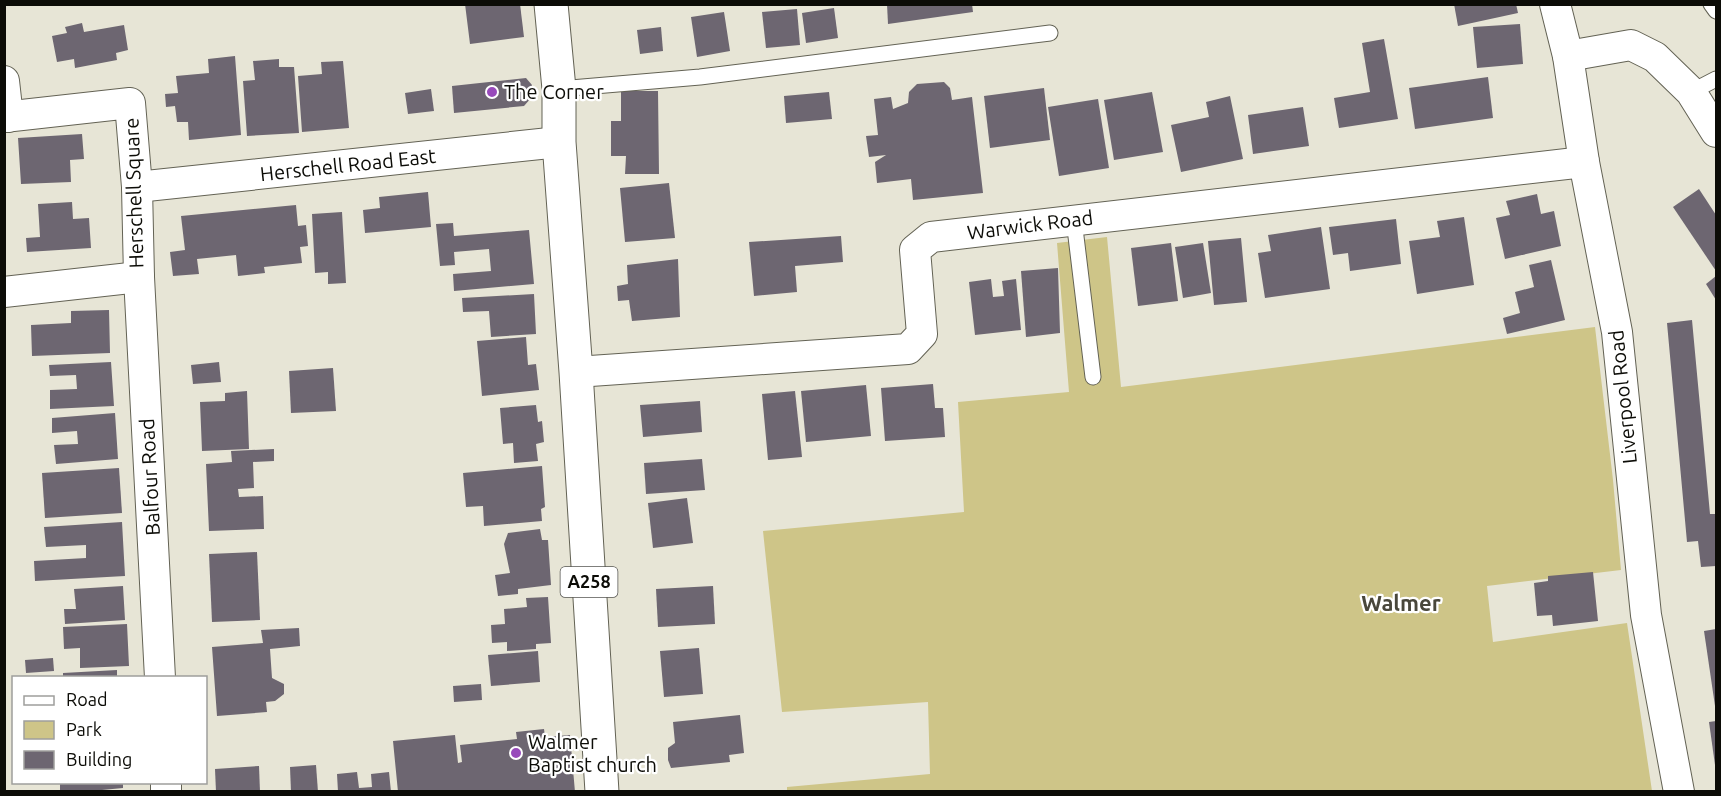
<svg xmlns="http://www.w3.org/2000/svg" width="1721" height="796" font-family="Ubuntu,sans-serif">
<rect width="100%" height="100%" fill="#e7e5d6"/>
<polygon fill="#cec588" points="1107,237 1121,387 1595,327 1613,480 1621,570 1487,586 1493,642 1627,623 1652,791 787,791 787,787 930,774 928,702 782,712 763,531 964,512 958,402 1069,392 1057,243"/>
<g fill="#6d6671">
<polygon points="465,4 520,4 524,37 470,44"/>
<polygon points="887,4 972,4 973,12 888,24"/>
<polygon points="1454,4 1516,4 1518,13 1458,26"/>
<polygon points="834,8 838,38 806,43 802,13"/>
<polygon points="797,9 800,45 766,48 762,12"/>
<polygon points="724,12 730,51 697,57 691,17"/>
<polygon points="82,23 84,32 124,25 128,50 116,53 117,60 75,68 74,59 57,62 52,36 67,33 65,27"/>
<polygon points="1520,24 1523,64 1477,68 1473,27"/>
<polygon points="661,27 663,51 640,54 637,30"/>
<polygon points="1384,39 1398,119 1339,128 1334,98 1370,92 1362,43"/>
<polygon points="235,56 241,135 189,140 188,122 177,122 175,106 166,107 165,94 178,93 176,76 209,73 208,59"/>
<polygon points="279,59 279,67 294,67 299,133 247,136 243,81 255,80 253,61"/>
<polygon points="343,61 349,128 302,132 298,76 322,74 321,62"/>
<polygon points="1488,77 1493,118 1415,129 1409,88"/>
<polygon points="526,78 532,85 531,98 524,106 454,113 452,86"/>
<polygon points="944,82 950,88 952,100 972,97 983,193 913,200 911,179 877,183 875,162 886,155 869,157 866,136 878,135 874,99 891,97 893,109 908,103 909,92 917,84"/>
<polygon points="1044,88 1050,140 990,148 984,96"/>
<polygon points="431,89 434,111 408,114 405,93"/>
<polygon points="621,91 658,91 659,174 625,174 626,156 611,156 611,121 621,121"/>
<polygon points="829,92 832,119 786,123 784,96"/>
<polygon points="1152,92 1163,152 1114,160 1104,100"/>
<polygon points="1230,96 1243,159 1181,172 1171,125 1209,117 1206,102"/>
<polygon points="1098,99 1109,168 1059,176 1048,107"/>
<polygon points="1303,107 1309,146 1253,154 1248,115"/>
<polygon points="82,134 84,159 70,160 71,182 21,184 18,138"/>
<polygon points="669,183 675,238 625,242 620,188"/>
<polygon points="1699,189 1716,215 1716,271 1673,207"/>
<polygon points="428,192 431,227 365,233 363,210 380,208 379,197"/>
<polygon points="1537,194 1541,214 1554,211 1561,246 1505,259 1496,218 1510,215 1506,201"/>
<polygon points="72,202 73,219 89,218 91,248 27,252 26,238 40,237 38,204"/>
<polygon points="296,205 298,226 306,225 308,246 300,247 302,263 264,267 265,273 238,276 236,255 197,259 199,274 173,276 170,252 185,250 181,216"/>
<polygon points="342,212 346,283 328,284 328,272 315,273 312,214"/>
<polygon points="1464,217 1474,285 1417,294 1409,241 1440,237 1437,221"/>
<polygon points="1396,219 1401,264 1350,271 1348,253 1333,255 1329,227"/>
<polygon points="453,223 454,236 529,230 534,284 454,291 453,274 491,271 489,249 454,252 455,265 440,266 436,224"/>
<polygon points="1321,227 1330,289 1265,298 1258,253 1271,251 1268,235"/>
<polygon points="841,236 843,262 795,266 797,292 754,296 749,242"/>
<polygon points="1241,238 1247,302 1214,305 1208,241"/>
<polygon points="1171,243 1178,301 1138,306 1131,248"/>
<polygon points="1203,243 1211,293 1183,298 1175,247"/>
<polygon points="678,259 680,317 632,321 629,300 618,301 617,286 628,284 627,265"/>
<polygon points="1551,260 1565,320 1507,334 1503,318 1520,313 1515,292 1534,287 1529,265"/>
<polygon points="1058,268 1060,333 1026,337 1021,271"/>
<polygon points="1716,276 1716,300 1706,284"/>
<polygon points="991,279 993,297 1004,296 1002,281 1016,279 1021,330 975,335 969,282"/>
<polygon points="534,294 536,334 491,337 489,311 463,312 462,298"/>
<polygon points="109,310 110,353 32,356 31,325 71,323 71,311"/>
<polygon points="1692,320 1710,514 1716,514 1716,566 1701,567 1698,541 1687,542 1667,323"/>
<polygon points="526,337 528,365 536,364 539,390 482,396 477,341"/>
<polygon points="111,362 114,406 50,409 50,390 77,389 76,375 50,376 49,365"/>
<polygon points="219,362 221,382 193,384 191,365"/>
<polygon points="333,368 336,411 291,413 289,371"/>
<polygon points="933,384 935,408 943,408 945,437 885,441 881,388"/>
<polygon points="866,385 871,436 806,442 801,391"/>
<polygon points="247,391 249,449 202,451 200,402 225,401 225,393"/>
<polygon points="795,391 802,457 768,460 762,394"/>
<polygon points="700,401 702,432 643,437 640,405"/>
<polygon points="536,405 538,422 542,421 544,442 536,444 538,461 514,463 513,443 503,444 500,408"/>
<polygon points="115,413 118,459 56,464 54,445 78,444 77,431 52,433 52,418"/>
<polygon points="274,449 274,461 253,462 254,488 238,489 239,497 263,496 264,529 209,531 206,464 232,462 231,451"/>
<polygon points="702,459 705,490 646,494 644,463"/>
<polygon points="542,466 545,507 541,509 542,521 484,526 483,506 466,507 463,473"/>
<polygon points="119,468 122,513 45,518 42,473"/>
<polygon points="687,498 693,543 653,548 648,503"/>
<polygon points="122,522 125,576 35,581 34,561 86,558 86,545 46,547 44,527"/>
<polygon points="540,529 542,540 548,540 551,585 518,589 518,594 498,596 495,575 510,573 504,544 508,533"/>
<polygon points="257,552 260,620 212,622 209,554"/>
<polygon points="1593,572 1598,621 1553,626 1552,615 1537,616 1534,583 1548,581 1548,576"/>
<polygon points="123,586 125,620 65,624 64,609 76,609 74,589"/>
<polygon points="713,586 715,624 658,627 656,589"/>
<polygon points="548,597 551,643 536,644 536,649 507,651 507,642 492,643 491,625 505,624 504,609 527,607 526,598"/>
<polygon points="127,624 129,666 80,668 80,648 64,649 63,627"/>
<polygon points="299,628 300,646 270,649 272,678 284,684 284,694 275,701 266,702 267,712 217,716 212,647 263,643 261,630"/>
<polygon points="1716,629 1716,706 1715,706 1704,631"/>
<polygon points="699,648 703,694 664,697 660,651"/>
<polygon points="538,651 540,682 491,686 488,655"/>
<polygon points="53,658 54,671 26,673 25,660"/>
<polygon points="117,670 117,678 63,678 63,673"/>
<polygon points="481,684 482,700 454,702 453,686"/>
<polygon points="740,715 744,753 729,755 730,762 671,768 668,760 668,748 675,743 673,722"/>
<polygon points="1716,721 1716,765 1715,765 1709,722"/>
<polygon points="544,729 545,737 570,735 575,792 398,792 393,741 455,735 458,763 462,762 460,745 517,739 516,732"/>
<polygon points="316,765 318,792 291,792 290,767"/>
<polygon points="259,766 260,792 216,792 215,769"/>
<polygon points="357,772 359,788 372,787 371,774 389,772 391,792 338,792 337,774"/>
<polygon points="60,783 123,783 123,788 81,792 60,792"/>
</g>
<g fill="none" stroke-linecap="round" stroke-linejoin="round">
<g stroke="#636254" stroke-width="17">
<g id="service">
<polyline points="1711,4 1716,11"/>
<polyline points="559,89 700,77 1050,33"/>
<polyline points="1691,92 1716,79"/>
<polyline points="1074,220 1093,377"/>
</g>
</g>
<g stroke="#636254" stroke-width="32">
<g id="minor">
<polyline points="1555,4 1568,56 1584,162 1617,332 1646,615 1679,792"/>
<polyline points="1568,56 1631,45 1655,57 1691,92 1716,132"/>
<polyline points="4,81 8,117"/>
<polyline points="4,117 130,103 137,187 139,277 160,678"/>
<polyline points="137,187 559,142"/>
<polyline points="4,292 139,277"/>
<polyline points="576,372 908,349 922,334 915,250 931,237 1584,162"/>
<polyline points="166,782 166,792"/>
</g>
</g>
<g stroke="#636254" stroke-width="35">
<polyline id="primary" points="551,4 559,89 559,142 576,372 602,792"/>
</g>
<use href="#service" stroke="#fff" stroke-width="15"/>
<use href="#minor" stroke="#fff" stroke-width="30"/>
<use href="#primary" stroke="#fff" stroke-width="33"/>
</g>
<g fill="#984abb" stroke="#fff" stroke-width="2">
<circle cx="492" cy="92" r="6"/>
<circle cx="516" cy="753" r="6"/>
</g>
<g text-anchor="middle" stroke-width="4.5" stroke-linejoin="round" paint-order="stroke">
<rect fill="#fff" stroke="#555551" stroke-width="1.5" x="560.5" y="567" width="57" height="30" rx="4.5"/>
<g font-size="18" font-weight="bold" fill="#0c0c07">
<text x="589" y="588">A258</text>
</g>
<g font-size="20" fill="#0c0c07" stroke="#fff" text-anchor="start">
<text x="504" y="99">The Corner</text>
<text x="528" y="749">Walmer<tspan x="528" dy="23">Baptist church</tspan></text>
</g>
<g font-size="20" fill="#0c0c07" stroke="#fff">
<text transform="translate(348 165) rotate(-6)" y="7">Herschell Road East</text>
<text transform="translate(134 193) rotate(-92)" y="7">Herschell Square</text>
<text transform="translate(1030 225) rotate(-7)" y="7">Warwick Road</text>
<text transform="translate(1623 397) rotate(-96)" y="7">Liverpool Road</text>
<text transform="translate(150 477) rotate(-93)" y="7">Balfour Road</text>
</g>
<g font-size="22" font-weight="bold" fill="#49473b" stroke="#fff">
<text x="1401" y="611">Walmer</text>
</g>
</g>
<rect width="1721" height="796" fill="none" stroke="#0c0c07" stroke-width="12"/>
<rect x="12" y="676" width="195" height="108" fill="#ffffff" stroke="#9e9e9c" stroke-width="1.5"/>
<rect x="24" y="696" width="30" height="9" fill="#ffffff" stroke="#9e9e9c" stroke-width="1.5"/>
<text x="66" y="706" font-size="18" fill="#0c0c07">Road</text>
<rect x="24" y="721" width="30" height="18" fill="#cec588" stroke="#9e9e9c" stroke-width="1.5"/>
<text x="66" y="736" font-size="18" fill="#0c0c07">Park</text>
<rect x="24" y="751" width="30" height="18" fill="#6d6671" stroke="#9e9e9c" stroke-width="1.5"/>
<text x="66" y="766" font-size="18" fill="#0c0c07">Building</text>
</svg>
